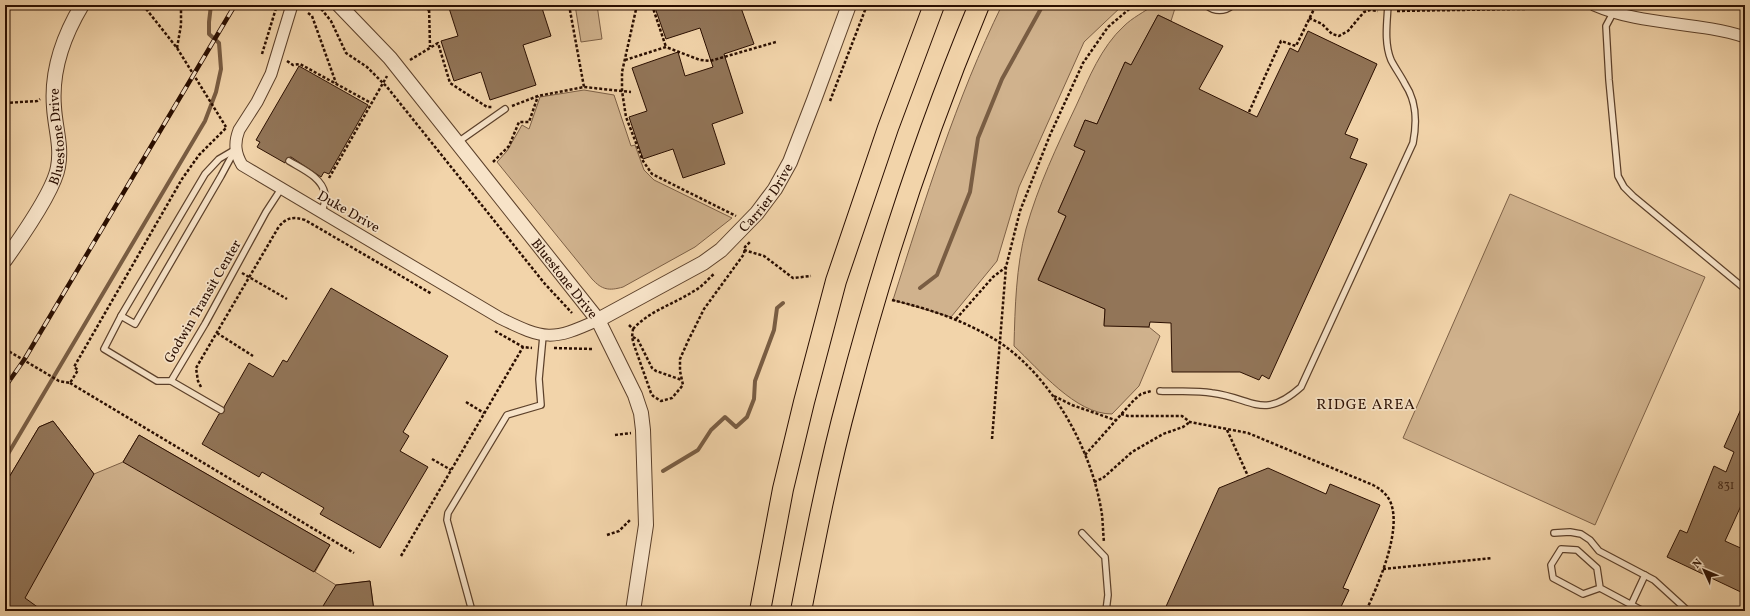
<svg xmlns="http://www.w3.org/2000/svg" width="1750" height="616" font-family="Vollkorn,serif">
<rect width="100%" height="100%" fill="#f2d4aa"/>
<filter id="stains"><feTurbulence type="fractalNoise" baseFrequency=".005" numOctaves="4"/><feColorMatrix values="0 0 0 0 .2 0 0 0 0 .09 0 0 0 0 .02 0 0 0 .5 -.17"/></filter>
<radialGradient id="worn" r=".72"><stop offset=".6" stop-color="#630" stop-opacity="0"/><stop offset="1" stop-color="#630" stop-opacity=".3"/></radialGradient>
<g fill="#d0b28d" stroke="#7d6046">
<polygon points="575,5 597,5 602,39 581,42"/>
<path d="M1002 5H1123L1084 42 1019 187 997 261 951 317 893 300C925 200 956 99 1002 5Z"/>
<path d="M1154 5H1176L1171 21 1158 15 1133 62 1137 68 1125 62 1097 124 1085 120 1074 146 1085 151 1058 212 1066 216 1038 279 1105 309 1104 325 1149 327 1160 336 1139 386 1112 414C1075 414 1040 370 1014 346 1015 307 1016 267 1026 229 1038 186 1057 146 1076 106 1089 78 1101 47 1124 26 1132 18 1144 12 1154 5Z"/>
<path d="M584 90 614 95 631 146 635 145 644 170 654 180 732 218 695 247 623 287C609 291 602 290 592 279L497 162 507 151 522 125 529 129 540 97Z"/>
<polygon points="1510,194 1705,277 1595,525 1403,438"/>
<polygon points="53,421 94,474 123,462 139,435 330,545 315,572 336,585 370,581 374,611 5,611 5,484 39,427"/>
</g>
<g fill="none" stroke-linecap="round" stroke-linejoin="round">
<g stroke="#795d43" stroke-width="4">
<polyline points="920,288 937,275 970,192 978,138 1002,79 1043,5"/>
<polyline points="5,459 205,121 216,92 221,69 219,43 209,34 209,22 211,5"/>
<polyline points="663,471 698,450 711,430 725,417 736,427 747,417 754,399 755,381 774,330 777,308 783,303"/>
</g>
</g>
<g fill="#927558" stroke="#2a0e00">
<polygon points="448,5 541,5 551,36 523,45 536,85 490,100 481,72 454,81 441,41 458,36"/>
<polygon points="654,5 740,5 754,44 724,54 743,113 712,124 725,164 683,178 673,149 643,159 629,117 647,111 632,68 678,52 685,76 713,67 700,28 666,39"/>
<polygon points="1158,15 1223,46 1199,89 1257,117 1290,48 1298,52 1308,31 1377,64 1345,134 1358,139 1350,158 1367,164 1269,379 1262,375 1259,380 1240,372 1172,372 1171,323 1150,322 1149,327 1104,326 1105,309 1038,280 1066,216 1058,212 1085,151 1074,146 1085,120 1097,124 1125,62 1131,65"/>
<polygon points="299,66 368,105 329,174 324,172 321,177 291,157 287,158 285,163 257,147 260,142 256,140"/>
<polygon points="331,288 448,356 403,432 409,436 400,451 428,467 380,548 320,514 324,508 262,472 259,477 202,444 219,414 224,412 224,407 249,363 273,377 283,360 287,362"/>
<polygon points="1745,400 1745,497 1725,541 1745,550 1745,594 1667,557 1680,530 1687,533 1714,466 1726,472 1734,452 1724,447"/>
<polygon points="53,421 94,474 25,598 43,611 5,611 5,484 39,427"/>
<polygon points="139,435 330,545 314,572 123,462"/>
<polygon points="1268,468 1326,494 1330,484 1380,505 1343,588 1349,590 1339,611 1164,611 1219,488"/>
<polygon points="370,581 374,611 320,611 336,585"/>
</g>
<g fill="none" stroke-linecap="round" stroke-linejoin="round">
<g stroke="#5c402a" stroke-width="8">
<g id="service">
<path d="M1206 5C1215 12 1224 12 1233 5"/>
<polyline points="1613,13 1606,26 1609,80 1618,176 1624,187 1633,196 1745,289"/>
<polyline points="458,142 505,109"/>
<polyline points="236,149 219,159 205,174 121,316 104,349 157,381 171,381 205,324 266,212 281,189"/>
<path d="M289 161C302 169 322 177 325 194 326 200 323 208 322 213"/>
<polyline points="121,316 135,324 221,176 235,150"/>
<polyline points="171,381 221,410"/>
<path d="M1160 391C1177 392 1195 390 1212 393 1253 398 1263 421 1301 387L1413 143C1417 122 1417 102 1405 84 1401 76 1395 68 1391 60 1384 43 1387 23 1388 5"/>
<polyline points="1082,533 1105,557 1108,595 1106,611"/>
<polyline points="1554,533 1570,532 1581,534 1590,540 1599,551 1654,580 1688,611"/>
<polyline points="1600,588 1597,568 1577,550 1561,549 1551,565 1553,578 1583,594 1600,588 1643,611"/>
<polyline points="1631,605 1645,575"/>
<polyline points="472,611 447,520 448,513 507,415 541,405 539,379 543,336"/>
</g>
</g>
<g stroke="#5c402a" stroke-width="13">
<g id="minor">
<path d="M292 5 271 74 257 102 239 130C234 143 235 153 242 165L500 318C545 340 552 341 598 320"/>
<path d="M1594 5C1642 26 1696 21 1745 37"/>
</g>
</g>
<g stroke="#5c402a" stroke-width="16">
<g id="tertiary">
<path id="s1" d="M339 5 390 58 598 320 635 395 641 413 643 430 646 525 633 611"/>
<path id="s2" d="M5 260C20 239 54 191 58 167 62 146 55 127 54 107 51 71 64 35 82 5"/>
<path id="s3" d="M598 320 703 263 721 250 757 213 775 189 790 162 814 100 849 5"/>
</g>
</g>
<g stroke="#2a0e00" stroke-width="22">
<g id="motorway">
<polyline points="760,611 783,489 804,402 836,281 888,128 934,5"/>
<path d="M801 611C815 539 829 467 848 397 883 263 926 132 979 5"/>
</g>
</g>
<g stroke="#2a0e00" stroke-width="2.5" stroke-dasharray="3 2" stroke-linecap="butt">
<polyline points="143,5 177,48 226,127"/>
<polyline points="318,5 331,21 346,53 367,67 387,87 545,284 572,313"/>
<polyline points="426,5 429,11"/>
<polyline points="429,5 430,47"/>
<polyline points="569,5 584,87"/>
<polyline points="637,5 622,72 622,91 626,117 643,161 652,174 736,216"/>
<polyline points="652,5 666,47"/>
<polyline points="1397,11 1579,8"/>
<polyline points="308,13 312,16 336,83"/>
<polyline points="1309,18 1322,24 1332,34 1339,36 1348,31 1364,12 1370,10 1378,11"/>
<polyline points="177,48 181,25 181,5"/>
<polyline points="262,54 277,5"/>
<polyline points="410,60 438,43 450,83 487,107 492,107"/>
<polyline points="625,60 666,47 700,60 710,61 776,42"/>
<polyline points="287,61 293,65 300,64 371,103"/>
<polyline points="830,101 867,5"/>
<polyline points="5,103 37,101 40,99"/>
<polyline points="512,106 538,96 584,87 631,92"/>
<polyline points="1249,112 1281,41 1296,46 1316,5"/>
<polyline points="493,162 509,146 519,122 529,122 538,96"/>
<polyline points="329,178 387,76"/>
<polyline points="744,250 764,256 793,278 811,276"/>
<polyline points="242,273 287,299"/>
<path d="M892 300C930 309 966 321 999 342 1053 378 1093 452 1102 515 1103 524 1103 533 1104 542"/>
<polyline points="956,319 993,277 1006,267"/>
<polyline points="629,325 633,329 632,337 634,345 651,393 653,396 661,401 672,398 683,385 680,371 680,359 688,341 704,309 744,254 745,247 750,242"/>
<path d="M633 329C649 311 674 304 694 291 702 287 708 279 715 273"/>
<polyline points="495,331 523,347 532,348"/>
<polyline points="217,333 253,356"/>
<polyline points="633,337 638,340 652,368 656,371 682,380"/>
<polyline points="5,341 7,343 5,346"/>
<polyline points="554,348 592,349"/>
<polyline points="5,349 59,381 70,383 78,370 74,367 182,179 199,155 226,128"/>
<polyline points="70,383 354,553"/>
<path d="M201 387 198 381 196 368 278 228C285 218 293 216 305 220L432 294"/>
<polyline points="1054,396 1072,405 1115,420"/>
<polyline points="466,402 484,413"/>
<path d="M1121 414 1128 416H1182L1190 422 1248 433 1373 485C1380 489 1386 493 1390 501 1403 529 1378 585 1366 611"/>
<polyline points="1227,430 1248,476"/>
<polyline points="615,435 631,433"/>
<polyline points="992,439 1006,267 1020,211 1050,135 1083,63 1108,27 1134,5"/>
<polyline points="1085,455 1134,400 1141,394 1151,391"/>
<polyline points="432,459 451,470"/>
<polyline points="1094,482 1103,478 1132,452 1163,434 1183,427 1190,422"/>
<polyline points="607,535 619,531 630,520"/>
<polyline points="401,556 523,347"/>
<polyline points="1383,569 1492,558"/>
</g>
<use href="#service" stroke="#f7e3c8" stroke-width="5.5"/>
<use href="#minor" stroke="#f7e3c8" stroke-width="11"/>
<use href="#tertiary" stroke="#f7e3c8" stroke-width="14"/>
<use href="#motorway" stroke="#f2d4aa" stroke-width="20"/>
<g stroke="#2a0e00" stroke-width="4.5">
<polyline id="rail" points="5,387 24,360 235,5"/>
</g>
<use href="#rail" stroke="#f7e3c8" stroke-width="3" stroke-dasharray="9" stroke-linecap="butt"/>
</g>
<g text-anchor="middle" stroke-width="3.5" stroke-linejoin="round" paint-order="stroke">
<g font-size="12" fill="#442816">
<text x="1726" y="489">831</text>
</g>
<g font-size="14" fill="#2a0e00" stroke="#f7e3c8">
<text dy="5" stroke="none"><textPath href="#s2" startOffset="138">Bluestone Drive</textPath></text>
<text dy="5" stroke="none"><textPath href="#s3" startOffset="211">Carrier Drive</textPath></text>
<text transform="translate(349 211) rotate(30)" y="5">Duke Drive</text>
<text dy="5" stroke="none"><textPath href="#s1" startOffset="355">Bluestone Drive</textPath></text>
<text transform="translate(202 301) rotate(-60)" y="5">Godwin Transit Center</text>
</g>
<g font-size="15" letter-spacing="1" fill="#2a0e00" stroke="#f7e3c8">
<text x="1366" y="409">RIDGE AREA</text>
</g>
</g>
<rect width="1750" height="616" fill="none" stroke="#f2d4aa" stroke-width="20"/>
<rect x="6" y="6" width="1738" height="604" fill="none" stroke="#2a0e00" stroke-width="2"/>
<rect x="10" y="10" width="1730" height="596" fill="none" stroke="#2a0e00"/>
<g transform="translate(1704 570) rotate(314)" stroke="#f7e3c8" stroke-width="3" paint-order="stroke">
<path d="M0-3L7 15L0 10L-7 15Z" fill="#2a0e00"/>
<text y="-6" font-size="11" font-weight="bold" text-anchor="middle" fill="#2a0e00">N</text>
</g>
<rect width="100%" height="100%" filter="url(#stains)"/>
<rect width="100%" height="100%" fill="url(#worn)"/>
</svg>
